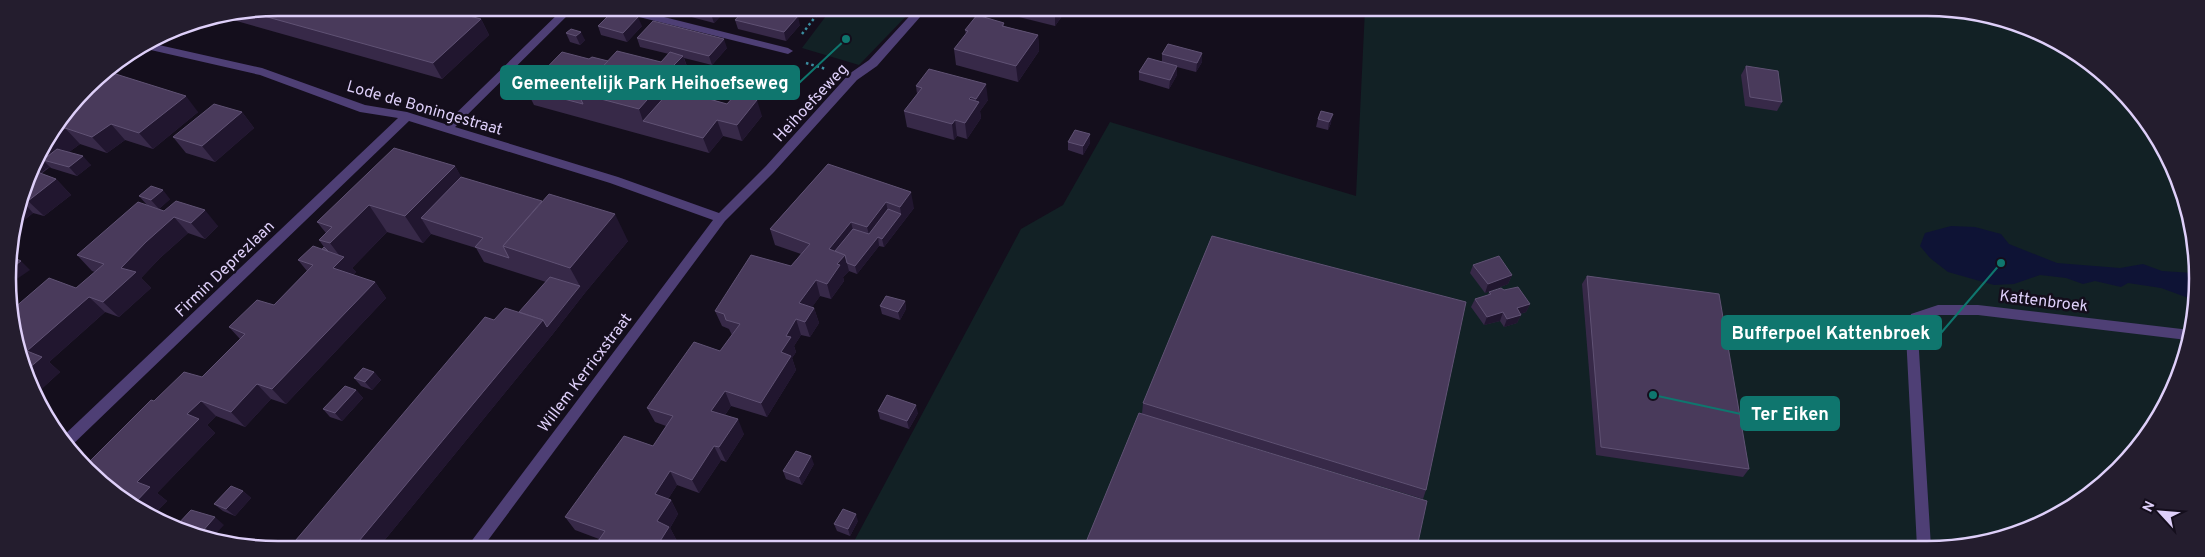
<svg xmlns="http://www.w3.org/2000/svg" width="2205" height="557" font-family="Overpass,sans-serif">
<rect width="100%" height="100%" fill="#140e1c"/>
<g fill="#122125">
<polygon points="832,8 914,8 859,65 802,48"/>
<polygon points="1365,9 1962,10 2062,44 2142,114 2188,209 2195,314 2169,399 2118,470 2046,522 1962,547 851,547 1021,229 1063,205 1110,122 1356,196"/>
</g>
<polygon fill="#0e1335" points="1951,226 1975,227 2001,234 2009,244 2057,263 2120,268 2143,264 2162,271 2193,273 2194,300 2161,288 2128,283 2121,287 2095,281 2083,284 2066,278 2040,275 2014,284 1994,285 1948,272 1930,258 1920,246 1925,233"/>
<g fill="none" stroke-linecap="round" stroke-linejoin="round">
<g stroke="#3b8ea1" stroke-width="2.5" stroke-dasharray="2.5 3" stroke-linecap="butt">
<polyline points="802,34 822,8"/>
<polyline points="806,63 826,69"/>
</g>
<g fill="#4e3f75" fill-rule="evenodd">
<polygon points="564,8 575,8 455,127 618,177 719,213 766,166 849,74 869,60 917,8 928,8 877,66 857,80 774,172 725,221 483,547 467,547 713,220 610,183 409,121 69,448 61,438 398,118 360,112 260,75 142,48 150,43 262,68 365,105 407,112 445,124"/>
<polygon points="610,8 628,8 788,48 793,51 788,54 615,11"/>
<polygon points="1938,305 1978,305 2190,330 2187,340 1978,315 1938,315 1922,321 1918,335 1931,547 1917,547 1906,335 1911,314"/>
</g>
</g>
<g fill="#372948">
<polygon points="278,8 481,19 489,35 442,79 226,18"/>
<polygon points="678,8 728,8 714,23 680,14"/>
<polygon points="1010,9 1067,9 1055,26 1011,15"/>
<polygon points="735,20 800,25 786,41 738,29"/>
<polygon points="1004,23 1004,26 1038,35 1039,51 1018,82 956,65 954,49 966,34 965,30"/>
<polygon points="598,26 642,26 627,42 601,35"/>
<polygon points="571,29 585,40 580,45 570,42 566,33"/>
<polygon points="637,38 727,48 712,65 684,58 693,83 689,88 708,98 762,116 742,141 723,136 709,153 534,105 526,89 589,59 608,61 661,62 669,54 640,47"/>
<polygon points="1162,54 1202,62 1196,72 1177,67 1177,75 1169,89 1139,80 1139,72 1162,62"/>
<polygon points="1746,66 1782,102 1777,111 1745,106 1741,75"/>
<polygon points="98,77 198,112 153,149 125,140 107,153 80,144 69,152 91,165 77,176 51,168 50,167 41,174 56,179 71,195 44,216 33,213 18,225 36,158"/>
<polygon points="916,86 988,100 980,111 981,118 967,139 957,136 954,140 907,127 904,111 917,94"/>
<polygon points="1321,111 1331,123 1328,130 1316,127 1318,119"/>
<polygon points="242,112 254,128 215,162 186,153 173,137"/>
<polygon points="1068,142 1090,143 1083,155 1068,150"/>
<polygon points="828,164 914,208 884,247 879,246 857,274 849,271 843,277 844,281 831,299 820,296 812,307 814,308 819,323 810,337 801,335 794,346 796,352 792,358 796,370 767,417 731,406 725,415 744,434 726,462 721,460 699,493 677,485 668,499 671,500 678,514 670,528 677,541 673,547 594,547 599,539 575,530 565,517 653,446 666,426 655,422 647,408 720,351 732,335 729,329 722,326 715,311 791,266 801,254 775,245 770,229"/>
<polygon points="455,166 461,177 628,241 584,294 552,335 379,547 290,547 494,320 519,312 546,282 484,262 476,248 431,234 423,243 387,232 352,268 356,272 353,275 375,282 386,298 286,404 271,399 245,427 216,416 207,425 215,433 157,493 167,501 152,516 143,513 154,401 202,377 240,339 229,327 274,305 307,271 298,260 322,249 324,247 319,240 326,233 317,222"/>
<polygon points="139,196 170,199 159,209 147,205"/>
<polygon points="164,211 218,226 205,239 188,233 160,258 141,278 151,288 119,317 105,312 49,362 60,372 38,392 17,349 95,272 92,271 77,255"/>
<polygon points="1473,265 1512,275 1508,284 1485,293 1470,273"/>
<polygon points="1587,276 1749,469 1743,477 1596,455 1582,284"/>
<polygon points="1504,290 1530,304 1526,312 1520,314 1521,315 1517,323 1504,327 1500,321 1484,325 1471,307 1475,299 1488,295 1489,292"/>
<polygon points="905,301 906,309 900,320 882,314 880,306"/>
<polygon points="374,372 381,380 372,390 361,386 354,378"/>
<polygon points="356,390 363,398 342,421 330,417 323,409"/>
<polygon points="1143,403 1426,490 1423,499 1142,414"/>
<polygon points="878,411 918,413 909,429 880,419"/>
<polygon points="814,464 802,485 786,479 783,471"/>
<polygon points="243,491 251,498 235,516 223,511 214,504"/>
<polygon points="858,521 850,536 837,531 834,524"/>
</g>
<g fill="#21162f">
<polygon points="417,8 433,8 421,28 412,12"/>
<polygon points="717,8 728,8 714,23 711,14"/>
<polygon points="1056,9 1067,9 1055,26 1055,10"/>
<polygon points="798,16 800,25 786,41 784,32"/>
<polygon points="638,17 642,26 627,42 623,33"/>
<polygon points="481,19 489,35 442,79 433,63"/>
<polygon points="581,32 585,40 580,45 576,36"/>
<polygon points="1038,35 1039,51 1018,82 1016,66"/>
<polygon points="724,39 727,48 712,65 709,56"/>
<polygon points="1202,53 1202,62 1196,72 1197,63"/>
<polygon points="683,56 693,83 686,91 643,121 639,109 674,65"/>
<polygon points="1177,66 1177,75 1169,89 1170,80"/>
<polygon points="986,84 988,100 980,111 981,118 967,139 965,123 969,99 971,97 972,113 977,106 976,99"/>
<polygon points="706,92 712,108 702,97"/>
<polygon points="186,96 198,112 153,149 139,133"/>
<polygon points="757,100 762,116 742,141 737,125"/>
<polygon points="242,112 254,128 215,162 202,146"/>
<polygon points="1333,114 1331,123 1328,130 1329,122"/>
<polygon points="717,120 723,136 709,153 703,138"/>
<polygon points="955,120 957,136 954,140 952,124"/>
<polygon points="111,124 125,140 107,153 92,137"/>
<polygon points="65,128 80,144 54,163 43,160 50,167 46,169 36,158 51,138"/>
<polygon points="1090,134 1090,143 1083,155 1083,146"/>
<polygon points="83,156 91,165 77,176 69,167"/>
<polygon points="38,161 46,169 31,181 30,180 34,164"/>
<polygon points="455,166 471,193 421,218 431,234 423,243 405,216"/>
<polygon points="56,179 71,195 44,216 28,201"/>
<polygon points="163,190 170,199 159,209 151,200"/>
<polygon points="911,192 914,208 884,247 882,239 901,214 900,207"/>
<polygon points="886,202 889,217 871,243 867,227"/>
<polygon points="24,203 33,213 18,225"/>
<polygon points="369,205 387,232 352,268 356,272 345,284 333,268 342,259 330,243"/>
<polygon points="205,210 218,226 205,239 191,223"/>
<polygon points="615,214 628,241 584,294 552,335 379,547 354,547 543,320 580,286 570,268"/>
<polygon points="174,217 188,233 160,258 141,278 151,288 119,317 103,302 121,268 146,242"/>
<polygon points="851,222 855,238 838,259 829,249"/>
<polygon points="878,237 879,246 857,274 855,266"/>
<polygon points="845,255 849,271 843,277 844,281 831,299 827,284 837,264"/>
<polygon points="21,261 30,270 14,281 10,277 9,270"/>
<polygon points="1512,275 1508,284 1485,293 1488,284"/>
<polygon points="816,280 820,296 804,319 799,303"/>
<polygon points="375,282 386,298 286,404 272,389"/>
<polygon points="89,297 105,312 49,362 60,372 38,392 27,370 27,351"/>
<polygon points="905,301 906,309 900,320 898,312"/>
<polygon points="1530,304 1526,312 1513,316 1517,308"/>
<polygon points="814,308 819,323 810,337 805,322"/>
<polygon points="1503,312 1500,321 1484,325 1487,317"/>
<polygon points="1521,315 1517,323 1504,327 1507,319"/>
<polygon points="796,319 801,335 794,346 796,352 792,358 796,370 767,417 761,403 781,352 786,336"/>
<polygon points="374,372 381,380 372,390 365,382"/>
<polygon points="257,384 271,399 245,427 231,412"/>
<polygon points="356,390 363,398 342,421 335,413"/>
<polygon points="725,391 731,406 718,425 711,411"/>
<polygon points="201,401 216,416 207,425 215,433 157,493 167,501 152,516 143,513 133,505 137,482 187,414"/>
<polygon points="916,405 918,413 909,429 907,421"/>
<polygon points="738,419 744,434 726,462 719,447"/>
<polygon points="714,446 721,460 699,493 692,480"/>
<polygon points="811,456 814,464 802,485 799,477"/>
<polygon points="670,471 677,485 663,507 655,494"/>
<polygon points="243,491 251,498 235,516 226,509"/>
<polygon points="671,500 678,514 670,528 677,541 673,547 658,547 657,546 657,521"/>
<polygon points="856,514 858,521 850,536 848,529"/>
<polygon points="215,517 224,525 213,537 201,533"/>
</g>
<g fill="#493a5b" stroke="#605274">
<polygon points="278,8 417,8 412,12 417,13 422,8 439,8 481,19 433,63 253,13"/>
<polygon points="687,8 717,8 711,14"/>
<polygon points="746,8 765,8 798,16 784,32 735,20"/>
<polygon points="613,11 638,17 623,33 598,26"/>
<polygon points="977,15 1004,23 1002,26 1038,35 1016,66 954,49 968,31 965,30"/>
<polygon points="653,21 724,39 709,56 637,38"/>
<polygon points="571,29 581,32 576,36 566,33"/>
<polygon points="1168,44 1202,53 1197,63 1162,54"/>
<polygon points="617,51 661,62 670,52 683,56 674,65 677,66 639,109 578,93"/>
<polygon points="562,52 589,59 592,57 608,61 578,93 583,104 526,89"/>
<polygon points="1148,58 1177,66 1170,80 1139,72"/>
<polygon points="1746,66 1778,71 1782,102 1750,97"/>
<polygon points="929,69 986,84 976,99 971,97 969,99 979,102 965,123 955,120 952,124 904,111 922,88 916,86"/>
<polygon points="106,71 186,96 139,133 111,124 92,137 65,128 51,138 98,77"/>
<polygon points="676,84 706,92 702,97 727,104 736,94 757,100 737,125 717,120 703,138 643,121"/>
<polygon points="214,104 242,112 202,146 173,137"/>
<polygon points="1321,111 1333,114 1329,122 1318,119"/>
<polygon points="1075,130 1090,134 1083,146 1068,142"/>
<polygon points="394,148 455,166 405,216 369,205 330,243 319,240 332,227 317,222"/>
<polygon points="57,149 83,156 69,167 43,160"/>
<polygon points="828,164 911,192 900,207 886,202 867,227 851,222 829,249 845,255 837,264 840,265 827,284 816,280 799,303 814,308 805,322 796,319 786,336 791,337 781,352 791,356 761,403 725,391 711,411 738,419 719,447 714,446 692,480 670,471 655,494 671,500 657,521 669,527 657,546 662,547 594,547 605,531 565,517 624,436 653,446 673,416 647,408 694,342 720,351 740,324 726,320 724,314 715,311 751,255 791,266 810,244 770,229"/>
<polygon points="32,170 56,179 28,201 24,200"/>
<polygon points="461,177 542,201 503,246 509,258 475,247 483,238 421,218"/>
<polygon points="151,186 163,190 151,200 139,196"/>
<polygon points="549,194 615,214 570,268 503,246"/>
<polygon points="176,201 205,210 191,223 174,217 146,242 121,268 136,272 103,302 89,297 27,351 42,357 27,370 17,349 13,309 49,278 76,288 104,264 77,255 138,202 164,211"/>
<polygon points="888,209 901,214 882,239 878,237 855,266 847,263 845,255 835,251 853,229 869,234"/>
<polygon points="1212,236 1466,302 1426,490 1143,403"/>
<polygon points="313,246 344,257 333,268 375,282 272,389 257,384 231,412 201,401 187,414 199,419 137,482 150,487 133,505 87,464 151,400 154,401 184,372 202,377 245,334 229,327 257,300 274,305 313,265 298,260"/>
<polygon points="324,247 328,251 322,249"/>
<polygon points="11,256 21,261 9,270 8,260 9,258"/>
<polygon points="1499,256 1512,275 1488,284 1473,265"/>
<polygon points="1587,276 1719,294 1749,469 1601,447"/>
<polygon points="550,277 580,286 547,327 543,320 519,312"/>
<polygon points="1518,287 1530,304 1517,308 1521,315 1507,319 1503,312 1487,317 1475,299 1491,294 1489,292 1501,288 1504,290"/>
<polygon points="886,296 905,301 898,312 880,306"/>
<polygon points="505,308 543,320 354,547 290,547 485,317 494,320"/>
<polygon points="363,368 374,372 365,382 354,378"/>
<polygon points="345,386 356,390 335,413 323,409"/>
<polygon points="887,395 916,405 907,421 878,411"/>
<polygon points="1139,413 1427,501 1417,547 1084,547"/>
<polygon points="796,451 811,456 799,477 783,471"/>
<polygon points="231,486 243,491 226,509 214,504"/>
<polygon points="843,509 856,514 848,529 834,524"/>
<polygon points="191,510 215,517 201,533 177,525"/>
</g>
<g text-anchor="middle" stroke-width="5" stroke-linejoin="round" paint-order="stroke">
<g font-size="16" fill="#decff9" stroke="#140e1c">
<text transform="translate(810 102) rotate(-47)" y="6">Heihoefseweg</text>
<text transform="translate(425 107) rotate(16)" y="6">Lode de Boningestraat</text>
<text transform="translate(224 268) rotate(-44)" y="6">Firmin Deprezlaan</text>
<text transform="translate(2044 300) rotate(7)" y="6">Kattenbroek</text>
<text transform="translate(584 372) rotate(-53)" y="6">Willem Kerricxstraat</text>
</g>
</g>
<path d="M0 0H2205V557H0ZM278 16H1927A262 262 0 0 1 2189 278V279A262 262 0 0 1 1927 541H278A262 262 0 0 1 16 279V278A262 262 0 0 1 278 16Z" fill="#241d2e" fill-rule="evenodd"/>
<path fill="none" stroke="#decff9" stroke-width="2.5" d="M278 16H1927A262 262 0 0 1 2189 278V279A262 262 0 0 1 1927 541H278A262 262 0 0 1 16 279V278A262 262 0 0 1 278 16Z"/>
<path fill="none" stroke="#0f766e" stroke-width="2" d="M846 39L799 83M2001 263L1941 333M1653 395L1741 414"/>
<g fill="#0f766e" stroke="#140e1c" stroke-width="2">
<circle cx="846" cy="39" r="5"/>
<circle cx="2001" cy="263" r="5"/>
<circle cx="1653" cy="395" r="5"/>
</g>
<g fill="#0f766e" stroke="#0f766e" stroke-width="2">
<rect x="501" y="66" width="298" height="33" rx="5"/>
<rect x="1722" y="316" width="219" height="33" rx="5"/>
<rect x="1741" y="397" width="98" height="33" rx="5"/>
</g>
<g font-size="18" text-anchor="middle" font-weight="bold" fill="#fff">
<text x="650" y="89">Gemeentelijk Park Heihoefseweg</text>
<text x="1831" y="339">Bufferpoel Kattenbroek</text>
<text x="1790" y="420">Ter Eiken</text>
</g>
<g transform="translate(2160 512) rotate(296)" stroke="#140e1c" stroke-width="4" paint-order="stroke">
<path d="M0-4L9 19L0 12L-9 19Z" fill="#decff9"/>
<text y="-8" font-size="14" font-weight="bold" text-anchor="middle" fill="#decff9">N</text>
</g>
</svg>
